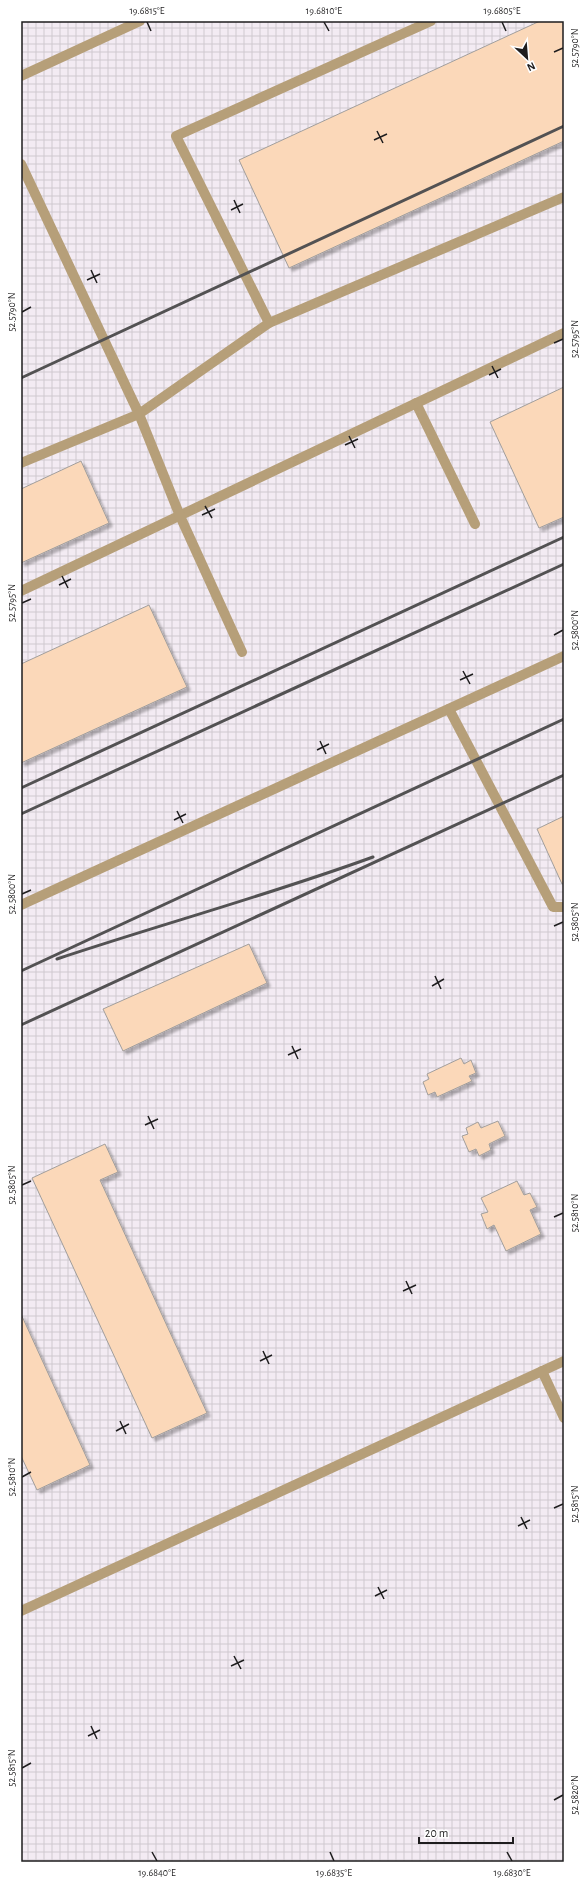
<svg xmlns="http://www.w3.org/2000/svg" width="585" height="1883" font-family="'Alegreya Sans',sans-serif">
<defs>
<pattern id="industrial-grid" width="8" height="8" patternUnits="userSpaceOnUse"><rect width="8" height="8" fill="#f3ebf3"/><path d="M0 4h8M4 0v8" fill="none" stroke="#d0c9d0"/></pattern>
<filter id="shadow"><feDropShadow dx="3.5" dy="3.5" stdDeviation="1" flood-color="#0004"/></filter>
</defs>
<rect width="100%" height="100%" fill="#fbf8fb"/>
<rect fill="url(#industrial-grid)" x="21" y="21" width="543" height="1841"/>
<g fill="#fbd8b9" stroke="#a19e9c" filter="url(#shadow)">
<polygon points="540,21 564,21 564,141 289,268 239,160"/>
<polygon points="564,387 564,517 539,528 490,422"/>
<polygon points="81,461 109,523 21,563 21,489"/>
<polygon points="149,605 187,687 21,763 21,664"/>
<polygon points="564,816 564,883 562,884 537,829"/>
<polygon points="249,944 267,983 123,1051 103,1009"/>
<polygon points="461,1058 464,1064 471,1060 476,1073 469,1076 472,1081 437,1097 435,1092 428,1095 423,1082 429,1079 427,1074"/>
<polygon points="498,1121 505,1136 489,1144 491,1150 479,1156 476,1149 469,1152 462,1136 468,1134 466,1128 478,1122 481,1128"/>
<polygon points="105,1144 118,1172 100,1180 207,1413 152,1438 32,1178"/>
<polygon points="517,1181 524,1195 530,1193 537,1207 530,1210 541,1234 506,1251 494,1225 487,1229 481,1214 488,1212 481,1198"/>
<polygon points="21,1314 90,1465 37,1490 21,1456"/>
</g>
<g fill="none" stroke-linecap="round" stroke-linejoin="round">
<g stroke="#b69f79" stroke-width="10">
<polyline points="431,21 176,136 269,323 564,197"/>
<polyline points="21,76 140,21"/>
<polyline points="21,164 139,414 21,463"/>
<polyline points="416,403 475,524"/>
<polyline points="21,591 564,333"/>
<polyline points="242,652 180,516 139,414 269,323"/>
<polyline points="449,709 553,907 564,907"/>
<polyline points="21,905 564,656"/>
<polyline points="542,1371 564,1418"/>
<polyline points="21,1611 564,1361"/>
</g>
<g stroke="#535253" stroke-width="3">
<polyline points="21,378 564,126"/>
<polyline points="21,788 564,537"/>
<polyline points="21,814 564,564"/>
<path d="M57 959C162 924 269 895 373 857"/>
<polyline points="21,971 564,719"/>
<polyline points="21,1025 564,775"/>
</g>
</g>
<path fill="none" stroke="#1e1d1e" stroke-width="1.5" d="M147 22 151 31M324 22 329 31M502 22 506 31M554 52 563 48M377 131 383 143M374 140 387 134M234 200 240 213M231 210 243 204M91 270 97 283M87 280 100 274M22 312 31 307M554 343 563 339M492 366 498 378M489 375 501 369M349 436 355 448M345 445 358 439M205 506 212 518M202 515 215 509M62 576 68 588M59 585 71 579M22 603 31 599M554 635 563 630M463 671 470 684M460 680 473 674M320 741 326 754M317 750 329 744M177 811 183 823M174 820 186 814M22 894 31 890M554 926 563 922M435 976 441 989M432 986 444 979M292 1046 298 1059M288 1055 301 1049M148 1116 154 1129M145 1125 158 1119M22 1185 31 1181M554 1217 563 1213M406 1281 412 1294M403 1291 416 1285M263 1351 269 1364M260 1361 272 1355M120 1421 126 1434M116 1431 129 1424M22 1477 31 1472M554 1508 563 1504M521 1517 527 1529M518 1526 530 1520M378 1587 384 1599M375 1596 387 1590M234 1656 241 1669M231 1666 244 1660M91 1726 97 1739M88 1736 100 1730M22 1768 31 1763M554 1800 563 1795M152 1852 157 1861M330 1852 334 1861M507 1852 512 1861"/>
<rect width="585" height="1883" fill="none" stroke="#ffffff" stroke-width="44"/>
<g transform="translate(527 58) rotate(154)" stroke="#ffffff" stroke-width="3" paint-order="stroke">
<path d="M0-3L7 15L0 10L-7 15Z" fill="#1e1d1e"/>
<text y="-6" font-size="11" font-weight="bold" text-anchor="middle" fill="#1e1d1e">N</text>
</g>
<path d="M419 1837v6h94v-6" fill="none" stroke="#1e1d1e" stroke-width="2"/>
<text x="425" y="1837" font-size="12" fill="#1e1d1e" stroke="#ffffff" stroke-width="3" paint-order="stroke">20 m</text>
<rect x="22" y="22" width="541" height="1839" fill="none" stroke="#1e1d1e" stroke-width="1.5"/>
<g font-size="10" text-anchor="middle" fill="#1e1d1e">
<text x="147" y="14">19.6815°E</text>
<text x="324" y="14">19.6810°E</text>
<text x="502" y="14">19.6805°E</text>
<text transform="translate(574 48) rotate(-90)" y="4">52.5790°N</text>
<text transform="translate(11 312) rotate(-90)" y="4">52.5790°N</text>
<text transform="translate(574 339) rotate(-90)" y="4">52.5795°N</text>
<text transform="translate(11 603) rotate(-90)" y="4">52.5795°N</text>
<text transform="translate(574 630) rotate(-90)" y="4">52.5800°N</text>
<text transform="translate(11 894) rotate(-90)" y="4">52.5800°N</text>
<text transform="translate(574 922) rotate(-90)" y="4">52.5805°N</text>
<text transform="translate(11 1185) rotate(-90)" y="4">52.5805°N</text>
<text transform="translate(574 1213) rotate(-90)" y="4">52.5810°N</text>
<text transform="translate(11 1477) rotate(-90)" y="4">52.5810°N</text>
<text transform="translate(574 1504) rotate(-90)" y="4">52.5815°N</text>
<text transform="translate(11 1768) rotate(-90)" y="4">52.5815°N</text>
<text transform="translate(574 1795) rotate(-90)" y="4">52.5820°N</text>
<text x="157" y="1876">19.6840°E</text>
<text x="334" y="1876">19.6835°E</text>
<text x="512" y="1876">19.6830°E</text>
</g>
</svg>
